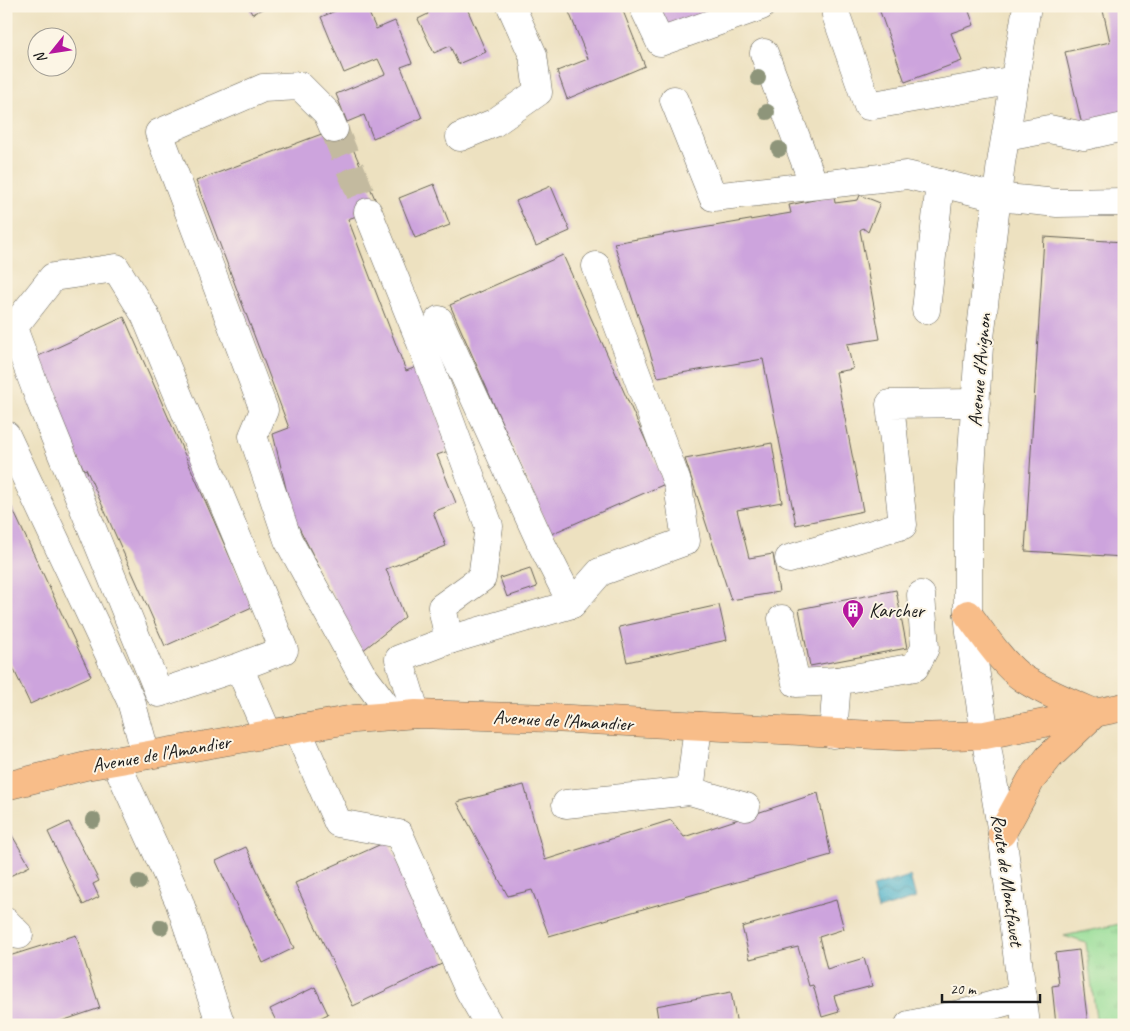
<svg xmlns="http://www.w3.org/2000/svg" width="1130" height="1031" font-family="Caveat,sans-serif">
<defs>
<pattern id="grass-tufts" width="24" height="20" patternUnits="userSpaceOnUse" patternTransform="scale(1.25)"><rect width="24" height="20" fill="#96dd97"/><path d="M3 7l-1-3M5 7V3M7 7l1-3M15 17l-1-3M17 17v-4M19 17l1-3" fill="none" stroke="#81bd82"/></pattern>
<pattern id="water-waves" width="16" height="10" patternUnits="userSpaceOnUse" patternTransform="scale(1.25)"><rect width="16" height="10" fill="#4bb1ca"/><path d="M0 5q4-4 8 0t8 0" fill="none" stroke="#3e8fa3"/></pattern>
</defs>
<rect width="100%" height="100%" fill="#fcf5e5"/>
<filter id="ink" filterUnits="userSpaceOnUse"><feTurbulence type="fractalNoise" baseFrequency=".02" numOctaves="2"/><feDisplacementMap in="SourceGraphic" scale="10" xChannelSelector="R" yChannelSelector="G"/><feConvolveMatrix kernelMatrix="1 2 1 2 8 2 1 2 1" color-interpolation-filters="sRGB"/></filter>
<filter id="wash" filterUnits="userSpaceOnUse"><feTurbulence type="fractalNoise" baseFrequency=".0096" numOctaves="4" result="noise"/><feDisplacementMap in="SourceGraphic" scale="20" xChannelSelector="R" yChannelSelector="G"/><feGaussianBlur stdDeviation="1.12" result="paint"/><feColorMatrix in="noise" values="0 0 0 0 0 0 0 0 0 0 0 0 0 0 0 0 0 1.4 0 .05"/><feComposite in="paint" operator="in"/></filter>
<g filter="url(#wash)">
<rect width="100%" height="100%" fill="#ede1c0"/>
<polygon fill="url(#grass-tufts)" stroke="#597c5a" points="1124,923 1124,1025 1097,1025 1086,943 1064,936"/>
<polygon fill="url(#water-waves)" stroke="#346673" points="910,876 916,898 878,910 872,887"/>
<g id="blocks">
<g fill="#cda4dd">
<polygon points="248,6 268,6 252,14"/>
<polygon points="347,6 366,6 376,29 395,21 412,63 401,67 422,118 373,138 364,115 347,122 336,94 385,74 378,59 344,73 321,17"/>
<polygon points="425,6 466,6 486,52 458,64 450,46 434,53 418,19 428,14"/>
<polygon points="570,6 621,6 645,66 567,99 557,71 588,59 567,7"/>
<polygon points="663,6 725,6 668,30 661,11 665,9"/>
<polygon points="878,6 967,6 974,25 951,33 962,61 905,82"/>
<polygon points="1102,6 1124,6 1124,116 1082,125 1065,52 1110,42"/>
<polygon points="343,126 379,208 348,219 406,371 419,366 451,450 437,455 456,503 433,512 446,546 386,569 405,617 362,651 292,514 273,434 289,428 196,181"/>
<polygon points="434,184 450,225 415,238 399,198"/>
<polygon points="551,186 570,231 536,246 516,201"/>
<polygon points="860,195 880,203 868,232 863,228 860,230 880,339 847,344 853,369 836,372 863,511 796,525 763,359 658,377 614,243 791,213 789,205 834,196 835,203 858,200"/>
<polygon points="1044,237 1124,242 1124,557 1025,551"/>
<polygon points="563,255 665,484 551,534 450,305"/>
<polygon points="124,317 252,607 165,646 86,469 84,470 34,358"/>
<polygon points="772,443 782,502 737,510 749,558 773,554 779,592 731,600 685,459"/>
<polygon points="6,495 91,676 30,704 6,653"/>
<polygon points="530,568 537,587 507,597 500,578"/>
<polygon points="896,590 907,648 810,666 799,609"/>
<polygon points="719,605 727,640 627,662 619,627"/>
<polygon points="524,785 545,860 671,820 684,837 818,793 831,855 549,936 532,890 508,896 457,802"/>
<polygon points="69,822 99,881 93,884 99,897 83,905 48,832"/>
<polygon points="6,825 30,866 6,878"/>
<polygon points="388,841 446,962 353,1006 295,883"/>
<polygon points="246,847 294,948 263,963 216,861"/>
<polygon points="836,900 844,929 819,937 827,969 864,958 872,986 834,996 839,1012 822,1017 813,985 809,986 798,947 750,959 742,927"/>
<polygon points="76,935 100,1008 50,1025 6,1025 6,957"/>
<polygon points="1079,950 1088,1025 1056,1025 1052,986 1059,985 1055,953"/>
<polygon points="315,987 328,1014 306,1025 278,1025 270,1009"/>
<polygon points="731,992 737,1025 659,1025 656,1006"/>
</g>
</g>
</g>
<g filter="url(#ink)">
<use href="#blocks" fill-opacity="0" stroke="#656155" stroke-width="1"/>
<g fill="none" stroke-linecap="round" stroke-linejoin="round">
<polyline stroke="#c3ba9f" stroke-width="28" stroke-dasharray="28 14" stroke-linecap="butt" points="334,129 368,212"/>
<g stroke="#656155" stroke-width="29">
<g id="minor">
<polyline points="643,6 660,42 761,6"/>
<polyline points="836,15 868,106 1015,80"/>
<polyline points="764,53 814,185"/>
<polyline points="674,100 713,197 907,175 997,197 1057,203 1124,202"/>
<polyline points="334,129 327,113 300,86 263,88 159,133 264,410 253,436 288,540 361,673 393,716"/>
<polyline points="460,137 494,123 538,92 533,55 511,6"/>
<polyline points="1006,137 1049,129 1084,136 1124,127"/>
<polyline points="368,212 421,343 489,526 482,578 442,607 449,640"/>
<polyline points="926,310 940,183"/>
<polyline points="439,320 540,541 572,604"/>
<polyline points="6,435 131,701 146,755"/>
<polyline points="789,559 903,525 890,404 976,403"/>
<polyline points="782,619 796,683 837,681"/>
<polyline points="239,667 159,693 41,403 13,328 53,277 116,268 145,315 284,650 239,667 268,734"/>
<polyline points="416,714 399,659 449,640 572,604 600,572 686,541 678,485 596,266"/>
<polyline points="297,729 338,823 399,834 469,990 489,1025"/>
<polyline points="833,734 837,681 915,667 925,648 921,595"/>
<polyline points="115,760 179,901 221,1025"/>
<polyline points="690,791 746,807"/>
<polyline points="566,804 690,791 698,726"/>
<polyline points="6,922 19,935"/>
<polyline points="909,1025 965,1013 1023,997"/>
<polyline points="1026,1025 1002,833 985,735 972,649 968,614 968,516 979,346 1001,163 1027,6"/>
</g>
</g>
<g stroke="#656155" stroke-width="29">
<g id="major">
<path d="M968 614C983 634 1004 666 1024 679 1046 693 1071 703 1095 713L1049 757 1031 780 1002 833"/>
<polyline points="6,786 86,766 354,719 416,714 552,718 913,737 985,735 1124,707"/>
</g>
</g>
<use href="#minor" stroke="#fff" stroke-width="28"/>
<use href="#major" stroke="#f8bd89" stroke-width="28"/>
</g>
<g fill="#8e957a">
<circle cx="758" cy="78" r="8"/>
<circle cx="767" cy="112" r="8"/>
<circle cx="779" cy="149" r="8"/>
<circle cx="93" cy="820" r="8"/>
<circle cx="139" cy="882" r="8"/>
<circle cx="161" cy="927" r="8"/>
</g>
</g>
<defs>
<g id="building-pin" transform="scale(1.125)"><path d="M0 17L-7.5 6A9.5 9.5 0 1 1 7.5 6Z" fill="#b5179e" stroke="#fcf5e5"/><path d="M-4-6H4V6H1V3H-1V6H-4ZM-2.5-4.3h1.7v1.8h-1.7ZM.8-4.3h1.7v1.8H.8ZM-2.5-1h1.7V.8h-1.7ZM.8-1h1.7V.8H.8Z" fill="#fff"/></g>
</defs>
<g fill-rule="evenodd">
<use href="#building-pin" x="853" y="610"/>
</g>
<g text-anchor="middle" stroke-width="4" stroke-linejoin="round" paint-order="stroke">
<g font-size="20" fill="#1c1c1c" stroke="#fcf5e5">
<text transform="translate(979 370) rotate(-85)" y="7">Avenue d'Avignon</text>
<text transform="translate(563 720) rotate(3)" y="7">Avenue de l'Amandier</text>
<text transform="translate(161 753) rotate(-10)" y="7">Avenue de l'Amandier</text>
<text transform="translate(1008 880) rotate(82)" y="7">Route de Montfavet</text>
</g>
<g font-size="20" fill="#1c1c1c" stroke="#fcf5e5" text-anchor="start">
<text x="869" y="617">Karcher</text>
</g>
</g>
<rect width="1130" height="1031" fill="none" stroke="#fcf5e5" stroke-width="25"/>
<g transform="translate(52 52) rotate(240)"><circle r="24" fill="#fcf5e5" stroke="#a29e95"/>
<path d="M0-4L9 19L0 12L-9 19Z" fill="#b5179e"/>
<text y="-8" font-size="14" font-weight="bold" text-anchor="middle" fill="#1c1c1c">N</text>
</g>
<path d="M942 994v8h98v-8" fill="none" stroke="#1c1c1c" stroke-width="2.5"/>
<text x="950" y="994" font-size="15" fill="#1c1c1c" stroke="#fcf5e5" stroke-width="4" paint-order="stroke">20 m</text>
</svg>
